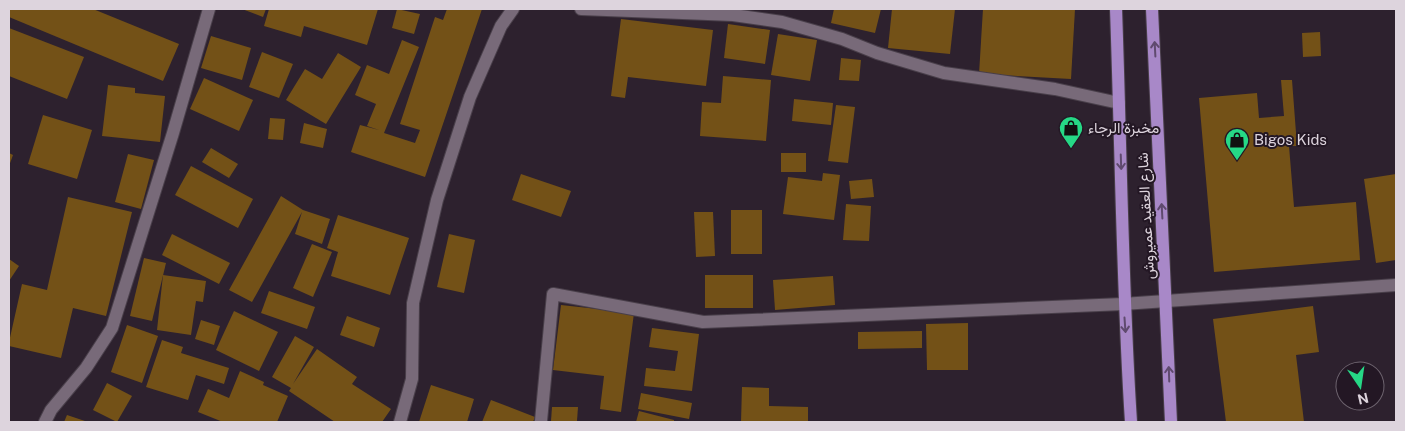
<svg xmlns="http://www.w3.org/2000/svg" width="1405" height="431" font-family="'Public Sans',Vazirmatn,sans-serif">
<rect width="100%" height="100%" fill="#2d212e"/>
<g fill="#735117">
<polygon points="9,9 93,9 179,44 163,81 9,17"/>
<polygon points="242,9 266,9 263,17"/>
<polygon points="269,9 378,9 367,45 304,26 301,37 264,26"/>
<polygon points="397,9 420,14 414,34 392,28"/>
<polygon points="447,9 482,9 425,177 351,152 360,125 379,130 367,126 376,104 355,95 367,65 389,74 402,40 419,47 384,133 415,143 420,130 400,124 435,17 443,20"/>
<polygon points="834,9 881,9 875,33 831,23"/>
<polygon points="892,9 955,9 950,54 888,48"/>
<polygon points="983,9 1075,9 1071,79 979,74"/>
<polygon points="621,19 713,30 706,86 628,77 625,98 611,96"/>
<polygon points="728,24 770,30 765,64 724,58"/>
<polygon points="9,28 84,57 67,99 9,76"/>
<polygon points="1320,32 1321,56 1303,57 1302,33"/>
<polygon points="778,34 817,40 810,81 771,75"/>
<polygon points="211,36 251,48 242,80 201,68"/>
<polygon points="262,52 293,64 279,98 249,87"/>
<polygon points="338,53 361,67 326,124 286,100 305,69 322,79"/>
<polygon points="841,58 861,60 859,81 839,80"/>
<polygon points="723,76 771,80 766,141 700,136 702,102 721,103"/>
<polygon points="204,78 253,100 239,131 190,109"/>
<polygon points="1281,80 1292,80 1297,146 1289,146 1294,207 1356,202 1360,260 1214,272 1199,98 1257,93 1259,118 1284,116"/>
<polygon points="108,85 135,88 135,93 165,96 160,142 102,136"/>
<polygon points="794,99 833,103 831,125 792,121"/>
<polygon points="836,105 855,107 848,163 828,161"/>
<polygon points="43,115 92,130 77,179 28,164"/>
<polygon points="270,118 285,119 283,140 268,139"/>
<polygon points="304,123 327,129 323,148 300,143"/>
<polygon points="211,148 238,164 229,178 202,162"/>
<polygon points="9,153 13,155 9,166"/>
<rect x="781" y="153" width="25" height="19"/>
<polygon points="128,154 154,160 141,209 115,202"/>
<polygon points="191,166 253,199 238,228 175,195"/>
<polygon points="823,173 840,175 834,220 783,214 788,177 822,181"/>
<polygon points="521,174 571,191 561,217 512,200"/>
<polygon points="1396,174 1396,260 1376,263 1364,179"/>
<polygon points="872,179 874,197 851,199 849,181"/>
<polygon points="281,196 303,210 330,219 322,244 295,234 302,212 252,302 229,290"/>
<polygon points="68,197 132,212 106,316 73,308 61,358 9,346 9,342 22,284 47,290"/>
<polygon points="846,204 871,206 869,241 843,240"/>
<rect x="731" y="210" width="31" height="44"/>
<polygon points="694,212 713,212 715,256 696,257"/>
<polygon points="338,215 409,238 390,295 331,276 338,252 327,248"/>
<polygon points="172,234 230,263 219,284 162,255"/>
<polygon points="449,234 475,240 464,293 437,287"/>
<polygon points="312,244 332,252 313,297 293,288"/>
<polygon points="144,258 166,263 152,321 130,316"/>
<polygon points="9,259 19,266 9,281"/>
<polygon points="163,275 206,281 203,302 196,301 191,335 157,330"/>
<rect x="705" y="275" width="48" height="33"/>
<polygon points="833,276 835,305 775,310 773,280"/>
<polygon points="269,291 315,307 307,329 261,313"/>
<polygon points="561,305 634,313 621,412 600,409 604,376 553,370"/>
<polygon points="1313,306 1319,352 1296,355 1304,422 1226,422 1213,319"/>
<polygon points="234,311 278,332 259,371 216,350"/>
<polygon points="347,316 380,328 374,347 340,335"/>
<polygon points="201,320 220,326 214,345 195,339"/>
<polygon points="968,323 968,370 927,370 926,324"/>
<polygon points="127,325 158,336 142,383 111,372"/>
<polygon points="652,328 699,334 692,391 644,386 646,368 675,371 678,351 649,347"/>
<polygon points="922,331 922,348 858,349 858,332"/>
<polygon points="295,336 314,347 293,384 317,349 357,377 352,384 391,409 382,422 335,422 289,391 291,388 272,377"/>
<polygon points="162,340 183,347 181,353 229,368 224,384 196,375 188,400 146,387"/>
<polygon points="240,371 264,382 263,385 288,396 277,422 223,422 198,412 208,389 229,398"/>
<polygon points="107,383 132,396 117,422 93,410"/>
<polygon points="431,385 474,399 467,422 419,422"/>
<polygon points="742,387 769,388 769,406 808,407 808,422 741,422"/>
<polygon points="641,393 692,403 689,419 638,409"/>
<polygon points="491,400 535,417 533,422 482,422"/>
<polygon points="552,407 578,407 577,421 551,421"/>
<polygon points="639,411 674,420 674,422 636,422"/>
<polygon points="67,415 88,422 64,422"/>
</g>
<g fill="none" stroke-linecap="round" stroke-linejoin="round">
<g stroke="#493f4a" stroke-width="14">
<g id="minor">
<polyline points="581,9 733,15 782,22 842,39 877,53 944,73 1055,89 1119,103"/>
<polyline points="541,421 553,294 703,322 1123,304 1396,285"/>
<polyline points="45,422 51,410 86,368 112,328 173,133 209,9"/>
<polyline points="400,422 412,379 413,303 437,200 470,97 501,26 513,9"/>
</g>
</g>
<g stroke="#493f4a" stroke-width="14">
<g id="major">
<path d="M1116 9C1121 147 1122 285 1131 422"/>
<polyline points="1152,9 1171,422"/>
</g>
</g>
<use href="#minor" stroke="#786a79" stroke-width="12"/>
<use href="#major" stroke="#a888c8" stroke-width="12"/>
</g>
<defs><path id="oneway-shaft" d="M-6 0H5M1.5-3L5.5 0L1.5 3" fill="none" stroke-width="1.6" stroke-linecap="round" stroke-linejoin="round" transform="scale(1.25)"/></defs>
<g stroke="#5f4a6e">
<use href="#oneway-shaft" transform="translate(1155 49) rotate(-93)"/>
<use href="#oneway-shaft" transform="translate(1121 162) rotate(88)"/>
<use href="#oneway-shaft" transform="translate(1162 211) rotate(-93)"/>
<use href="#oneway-shaft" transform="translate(1125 325) rotate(86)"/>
<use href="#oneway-shaft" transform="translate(1169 374) rotate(-92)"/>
</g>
<defs>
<g id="shop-pin" transform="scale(1.25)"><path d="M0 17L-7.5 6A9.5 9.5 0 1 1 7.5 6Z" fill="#26d886" stroke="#231724"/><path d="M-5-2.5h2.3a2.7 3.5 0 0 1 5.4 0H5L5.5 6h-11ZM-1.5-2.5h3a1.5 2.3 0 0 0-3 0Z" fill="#111"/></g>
</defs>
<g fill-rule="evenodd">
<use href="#shop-pin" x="1071" y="128"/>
<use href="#shop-pin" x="1237" y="140"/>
</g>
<g text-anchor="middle" stroke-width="4" stroke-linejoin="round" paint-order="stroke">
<g font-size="15" fill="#ddd4dd" stroke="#231724" text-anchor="start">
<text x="1088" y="133">مخبزة الرجاء</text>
<text x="1254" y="145">Bigos Kids</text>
</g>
<g font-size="15" fill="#ddd4dd" stroke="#231724">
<text transform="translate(1146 216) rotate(-93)" y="5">شارع العقيد عميروش</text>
</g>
</g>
<rect width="1405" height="431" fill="none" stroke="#ddd4dd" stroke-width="20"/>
<g transform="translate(1360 386) rotate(167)"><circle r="24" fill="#231724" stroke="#6d636e"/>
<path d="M0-4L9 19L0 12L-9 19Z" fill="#26d886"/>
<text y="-8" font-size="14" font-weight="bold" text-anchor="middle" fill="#ddd4dd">N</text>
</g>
</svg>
